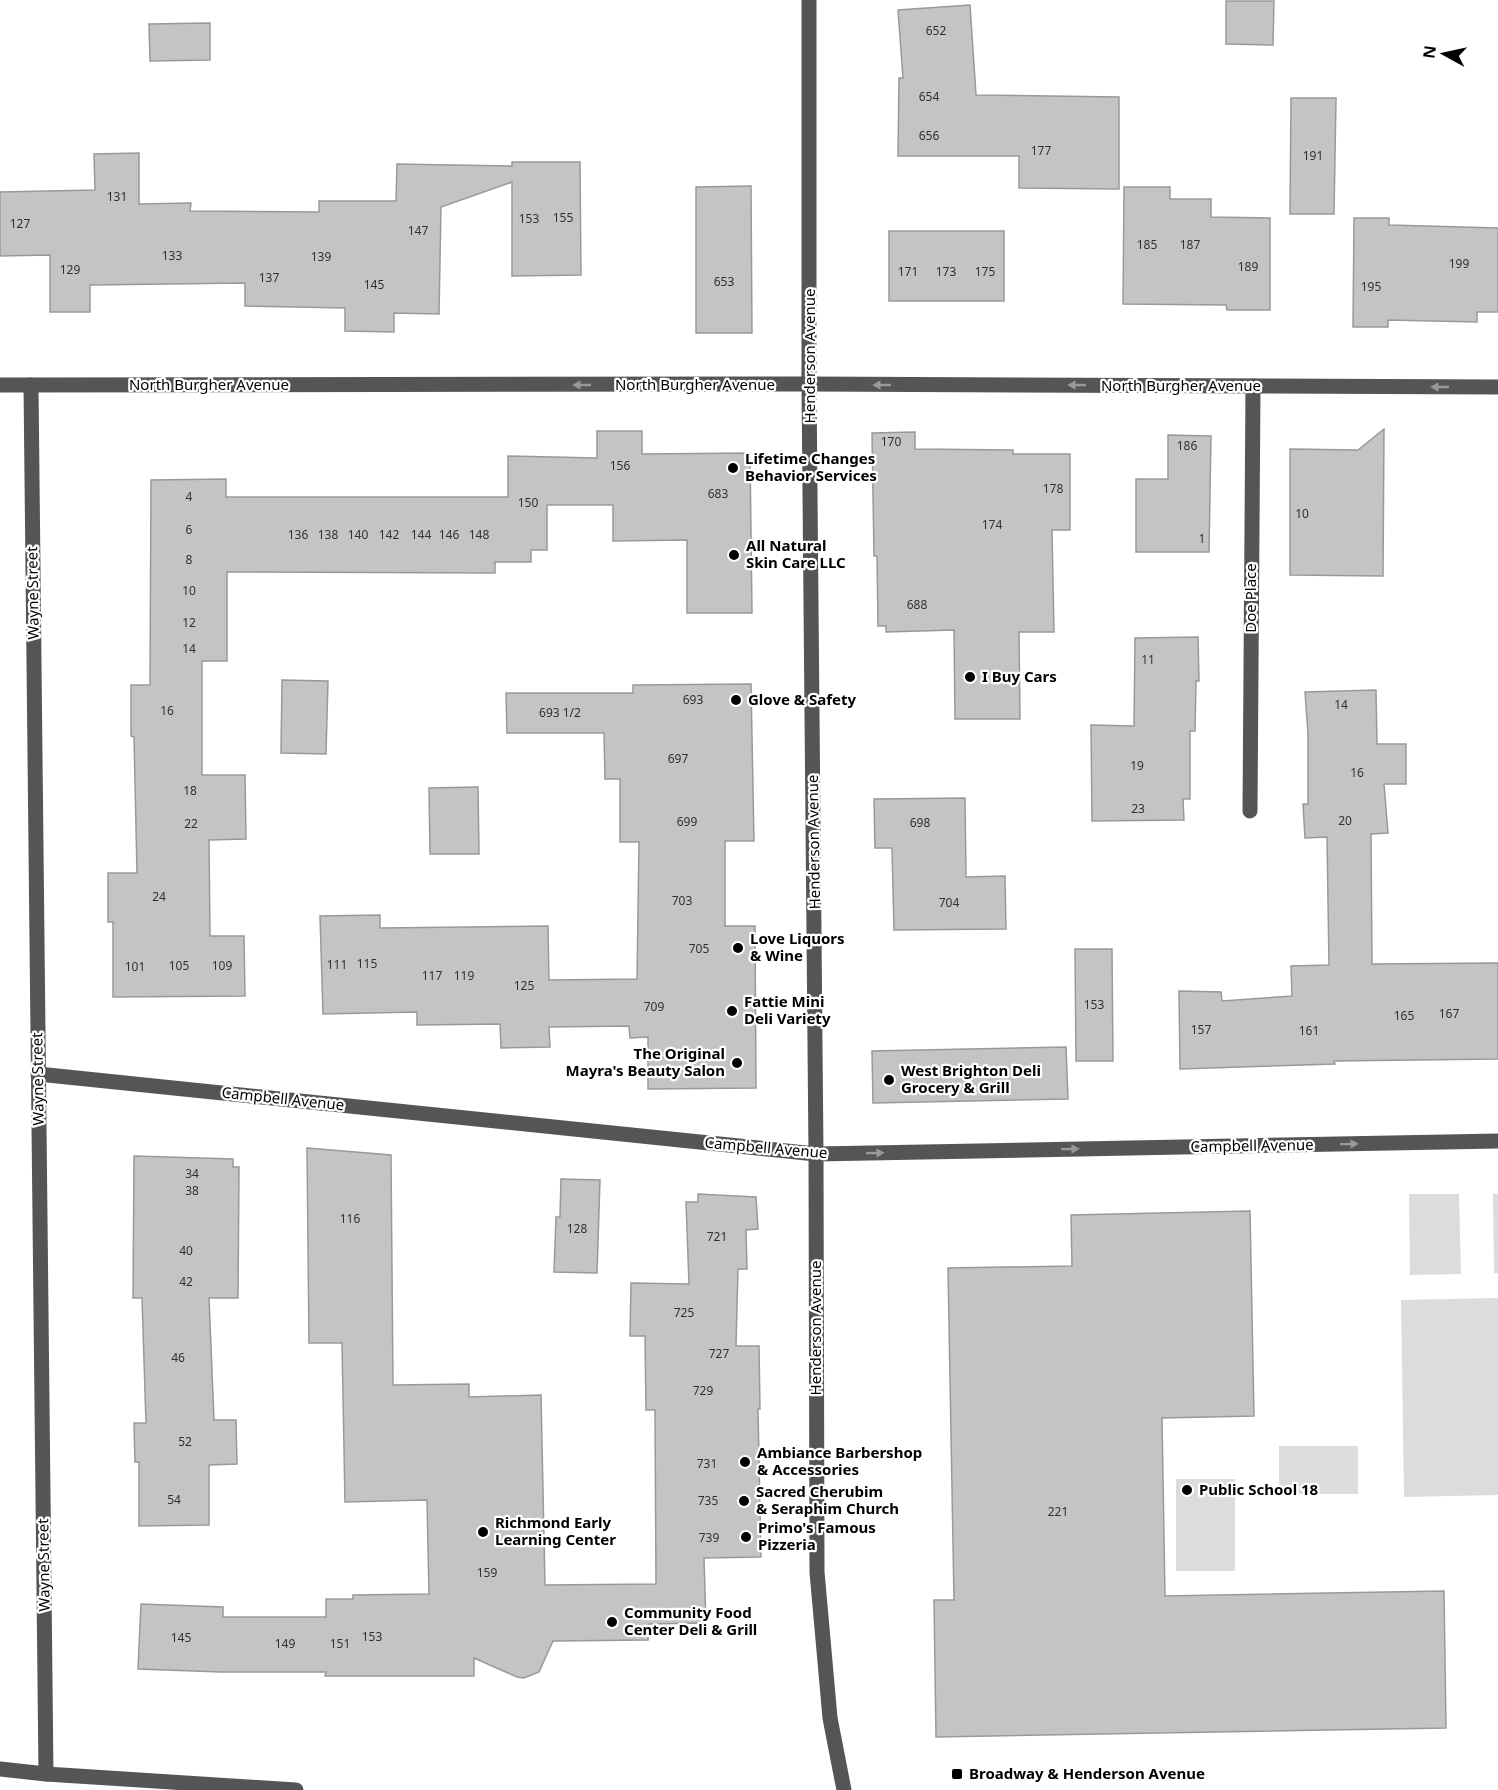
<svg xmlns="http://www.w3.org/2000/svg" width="1498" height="1790" font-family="'Noto Sans',sans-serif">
<rect width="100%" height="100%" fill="#fff"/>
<g fill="#dcdcdc">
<polygon points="1409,1194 1459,1194 1461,1274 1410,1275"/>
<polygon points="1493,1194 1498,1194 1498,1273 1494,1273"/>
<polygon points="1498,1298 1498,1495 1404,1497 1401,1300"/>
<rect x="1279" y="1446" width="79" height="48"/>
<rect x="1176" y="1479" width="59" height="92"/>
</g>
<g fill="#c4c4c4" stroke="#999" stroke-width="1.5">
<polygon points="1226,1 1274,1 1273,45 1226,44"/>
<polygon points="970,5 976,95 1119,97 1119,189 1019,188 1019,156 898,156 899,78 903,78 898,10"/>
<polygon points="210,23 210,60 150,61 149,24"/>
<polygon points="1291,98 1336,98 1334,214 1290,214"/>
<polygon points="139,153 139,204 191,203 190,211 319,212 319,201 396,201 397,164 512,166 512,162 580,162 581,275 512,276 512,182 441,207 439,314 394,313 394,332 345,331 345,308 245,306 245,283 90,285 90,312 50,312 50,255 0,256 0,192 95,190 94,154"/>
<polygon points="751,186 752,333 696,333 696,187"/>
<polygon points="1124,187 1170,187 1170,199 1211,199 1211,217 1270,218 1270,310 1227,310 1226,305 1123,304"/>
<polygon points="1354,218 1389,218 1389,225 1498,228 1498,312 1477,312 1477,322 1388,320 1388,327 1353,327"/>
<rect x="889" y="231" width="115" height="70"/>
<polygon points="1384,429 1383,576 1290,575 1290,449 1358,450"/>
<polygon points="597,431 642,431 642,454 750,453 752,613 687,613 687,540 613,541 613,505 547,505 547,550 531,550 531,562 495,562 495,573 227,572 227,661 202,661 202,775 245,775 246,839 209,840 210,936 244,936 245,996 113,997 113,922 108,922 108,873 137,873 134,737 131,736 131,685 150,685 151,480 226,479 226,497 508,497 508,456 597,458"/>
<polygon points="915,432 915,449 1013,450 1013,454 1070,454 1070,530 1052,530 1054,632 1019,632 1020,719 955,719 954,630 886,632 886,626 878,626 877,556 874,556 872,433"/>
<polygon points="1168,435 1211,436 1209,552 1136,552 1136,479 1168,479"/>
<polygon points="1198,637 1199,681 1196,681 1195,731 1190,731 1190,799 1183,799 1184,820 1092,821 1091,725 1134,726 1135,638"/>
<polygon points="282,680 328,681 326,754 281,753"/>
<polygon points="751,684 754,841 725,841 725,926 755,926 756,1088 648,1089 648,1037 630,1038 629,1026 549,1027 550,1047 501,1048 500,1024 417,1025 417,1012 323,1014 320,916 380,915 380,928 548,926 549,980 637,979 639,842 620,842 620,779 605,779 604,733 507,733 506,693 633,693 633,685"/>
<polygon points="1376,690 1377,744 1406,744 1406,784 1384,784 1388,833 1371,834 1372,964 1498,963 1498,1059 1334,1061 1335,1064 1180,1069 1179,991 1221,992 1222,1001 1292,996 1291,966 1329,965 1327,837 1305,838 1303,804 1308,804 1308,733 1305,692"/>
<polygon points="478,787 479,854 430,854 429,788"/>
<polygon points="965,798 966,877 1005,876 1006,929 894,930 892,848 875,848 874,799"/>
<polygon points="1075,949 1112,949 1113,1061 1076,1061"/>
<polygon points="1066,1047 1068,1099 873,1103 872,1051"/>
<polygon points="307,1148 391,1155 393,1385 469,1384 469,1397 541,1395 545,1585 656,1584 655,1410 646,1410 645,1336 630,1336 631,1283 689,1284 686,1202 698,1202 698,1194 756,1197 758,1229 746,1230 747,1269 738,1269 736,1346 759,1346 760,1409 758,1409 761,1557 704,1558 706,1623 649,1624 648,1640 553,1641 539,1672 524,1678 517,1677 474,1658 474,1676 325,1676 326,1672 221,1672 138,1669 141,1604 223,1607 223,1617 326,1617 326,1599 353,1599 353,1595 429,1594 427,1500 345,1502 342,1343 309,1343"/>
<polygon points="134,1156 233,1159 233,1167 239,1167 238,1298 209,1298 214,1420 236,1420 237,1464 209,1465 209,1525 139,1526 139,1462 135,1462 134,1423 146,1423 142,1298 133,1298"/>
<polygon points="561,1179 600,1180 597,1273 554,1272 556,1217 560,1217"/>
<polygon points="1250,1211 1254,1416 1162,1418 1165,1596 1444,1591 1446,1728 936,1737 934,1600 954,1600 948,1268 1072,1266 1071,1215"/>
</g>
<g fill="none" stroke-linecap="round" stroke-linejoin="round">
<g stroke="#555" stroke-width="15">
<polyline points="809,0 809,384 816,1154 817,1572 830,1718 844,1790"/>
<polyline points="0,385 809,384 1498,387"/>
<polyline points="31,385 46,1774"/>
<polyline points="1250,811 1253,386"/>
<polyline points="38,1074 816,1154 1498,1141"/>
<polyline points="0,1769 46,1774 296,1790"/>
</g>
</g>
<defs><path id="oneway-solid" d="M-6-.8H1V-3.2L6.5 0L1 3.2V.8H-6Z" transform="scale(1.5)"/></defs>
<g fill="#999">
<use href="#oneway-solid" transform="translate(582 385) rotate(180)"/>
<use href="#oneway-solid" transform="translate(882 385) rotate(-180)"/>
<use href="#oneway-solid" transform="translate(1077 385) rotate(-180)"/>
<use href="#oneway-solid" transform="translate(1440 387) rotate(-180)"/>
<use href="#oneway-solid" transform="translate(1349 1144) rotate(-1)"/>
<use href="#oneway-solid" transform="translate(1070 1149) rotate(-1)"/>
<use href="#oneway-solid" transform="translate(875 1153) rotate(-1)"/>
</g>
<g fill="#000" stroke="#fff" stroke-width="2">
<circle cx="733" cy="468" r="6"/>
<circle cx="734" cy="555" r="6"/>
<circle cx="970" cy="677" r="6"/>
<circle cx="736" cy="700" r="6"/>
<circle cx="738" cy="948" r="6"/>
<circle cx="732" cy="1011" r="6"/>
<circle cx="737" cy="1063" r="6"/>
<circle cx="889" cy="1080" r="6"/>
<circle cx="745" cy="1462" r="6"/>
<circle cx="1187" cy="1490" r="6"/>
<circle cx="744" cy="1501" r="6"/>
<circle cx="483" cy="1532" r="6"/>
<circle cx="746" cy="1537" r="6"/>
<circle cx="612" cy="1622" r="6"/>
<rect x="951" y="1768" width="12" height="12" rx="3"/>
</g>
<g text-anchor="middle" stroke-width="4.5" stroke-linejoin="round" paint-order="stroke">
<g font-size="12" fill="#313131">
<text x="936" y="35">652</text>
<text x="929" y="101">654</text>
<text x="929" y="140">656</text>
<text x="1041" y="155">177</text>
<text x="1313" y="160">191</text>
<text x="117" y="201">131</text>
<text x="563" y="222">155</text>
<text x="529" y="223">153</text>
<text x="20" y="228">127</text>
<text x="418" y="235">147</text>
<text x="1147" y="249">185</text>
<text x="1190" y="249">187</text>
<text x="172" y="260">133</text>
<text x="321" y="261">139</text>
<text x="1459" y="268">199</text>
<text x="1248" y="271">189</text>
<text x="70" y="274">129</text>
<text x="908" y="276">171</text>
<text x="946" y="276">173</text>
<text x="985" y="276">175</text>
<text x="269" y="282">137</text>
<text x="724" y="286">653</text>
<text x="374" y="289">145</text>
<text x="1371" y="291">195</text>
<text x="891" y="446">170</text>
<text x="1187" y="450">186</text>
<text x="620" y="470">156</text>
<text x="1053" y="493">178</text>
<text x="718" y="498">683</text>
<text x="189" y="501">4</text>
<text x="528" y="507">150</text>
<text x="1302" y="518">10</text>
<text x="992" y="529">174</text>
<text x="189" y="534">6</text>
<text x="298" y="539">136</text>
<text x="328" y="539">138</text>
<text x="358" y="539">140</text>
<text x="389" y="539">142</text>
<text x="421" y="539">144</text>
<text x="449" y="539">146</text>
<text x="479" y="539">148</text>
<text x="1202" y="543">1</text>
<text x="189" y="564">8</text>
<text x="189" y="595">10</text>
<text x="917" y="609">688</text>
<text x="189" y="627">12</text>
<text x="189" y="653">14</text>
<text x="1148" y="664">11</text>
<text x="693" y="704">693</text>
<text x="1341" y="709">14</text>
<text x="167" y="715">16</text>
<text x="560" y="717">693 1/2</text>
<text x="678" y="763">697</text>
<text x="1137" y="770">19</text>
<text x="1357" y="777">16</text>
<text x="190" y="795">18</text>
<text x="1138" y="813">23</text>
<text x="1345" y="825">20</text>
<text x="687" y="826">699</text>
<text x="920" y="827">698</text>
<text x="191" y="828">22</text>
<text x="159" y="901">24</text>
<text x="682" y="905">703</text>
<text x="949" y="907">704</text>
<text x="699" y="953">705</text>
<text x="367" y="968">115</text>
<text x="337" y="969">111</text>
<text x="179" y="970">105</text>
<text x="222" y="970">109</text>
<text x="135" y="971">101</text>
<text x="432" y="980">117</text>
<text x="464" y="980">119</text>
<text x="524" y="990">125</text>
<text x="1094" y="1009">153</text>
<text x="654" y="1011">709</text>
<text x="1449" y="1018">167</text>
<text x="1404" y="1020">165</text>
<text x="1201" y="1034">157</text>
<text x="1309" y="1035">161</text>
<text x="192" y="1178">34</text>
<text x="192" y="1195">38</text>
<text x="350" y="1223">116</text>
<text x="577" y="1233">128</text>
<text x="717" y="1241">721</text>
<text x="186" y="1255">40</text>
<text x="186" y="1286">42</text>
<text x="684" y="1317">725</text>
<text x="719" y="1358">727</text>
<text x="178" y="1362">46</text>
<text x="703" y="1395">729</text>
<text x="185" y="1446">52</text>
<text x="707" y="1468">731</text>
<text x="174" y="1504">54</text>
<text x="708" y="1505">735</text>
<text x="1058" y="1516">221</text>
<text x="709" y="1542">739</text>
<text x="487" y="1577">159</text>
<text x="372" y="1641">153</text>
<text x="181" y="1642">145</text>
<text x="285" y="1648">149</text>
<text x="340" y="1648">151</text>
</g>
<g font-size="15" fill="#000" stroke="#fff">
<text transform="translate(810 356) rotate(-90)" y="5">Henderson Avenue</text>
<text x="209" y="390">North Burgher Avenue</text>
<text x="695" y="390">North Burgher Avenue</text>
<text x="1181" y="391">North Burgher Avenue</text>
<text transform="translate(33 593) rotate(-91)" y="5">Wayne Street</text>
<text transform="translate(1251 598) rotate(-90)" y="5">Doe Place</text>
<text transform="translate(814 842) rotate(-91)" y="5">Henderson Avenue</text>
<text transform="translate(38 1079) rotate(-91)" y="5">Wayne Street</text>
<text transform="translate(283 1099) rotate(6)" y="5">Campbell Avenue</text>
<text transform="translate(1252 1146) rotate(-1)" y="5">Campbell Avenue</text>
<text transform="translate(766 1148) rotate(5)" y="5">Campbell Avenue</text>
<text transform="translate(816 1328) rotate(-90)" y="5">Henderson Avenue</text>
<text transform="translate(44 1565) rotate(-91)" y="5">Wayne Street</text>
</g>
<g font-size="15" font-weight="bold" fill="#000" stroke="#fff" text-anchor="start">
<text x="745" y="464">Lifetime Changes<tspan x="745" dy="17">Behavior Services</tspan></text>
<text x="746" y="551">All Natural<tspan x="746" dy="17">Skin Care LLC</tspan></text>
<text x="982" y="682">I Buy Cars</text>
<text x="748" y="705">Glove &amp; Safety</text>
<text x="750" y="944">Love Liquors<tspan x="750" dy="17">&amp; Wine</tspan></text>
<text x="744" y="1007">Fattie Mini<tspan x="744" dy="17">Deli Variety</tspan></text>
<text x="725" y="1059" text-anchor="end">The Original<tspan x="725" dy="17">Mayra's Beauty Salon</tspan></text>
<text x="901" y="1076">West Brighton Deli<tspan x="901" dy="17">Grocery &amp; Grill</tspan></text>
<text x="757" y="1458">Ambiance Barbershop<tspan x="757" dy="17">&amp; Accessories</tspan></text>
<text x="1199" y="1495">Public School 18</text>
<text x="756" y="1497">Sacred Cherubim<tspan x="756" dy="17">&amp; Seraphim Church</tspan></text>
<text x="495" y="1528">Richmond Early<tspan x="495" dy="17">Learning Center</tspan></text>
<text x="758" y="1533">Primo's Famous<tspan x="758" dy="17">Pizzeria</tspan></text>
<text x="624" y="1618">Community Food<tspan x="624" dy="17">Center Deli &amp; Grill</tspan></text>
<text x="969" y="1779">Broadway &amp; Henderson Avenue</text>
</g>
</g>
<g transform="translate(1444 54) rotate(278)" stroke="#ffffff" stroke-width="4.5" paint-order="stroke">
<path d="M0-4.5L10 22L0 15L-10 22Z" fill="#000000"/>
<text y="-9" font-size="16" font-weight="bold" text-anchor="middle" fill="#000000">N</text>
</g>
</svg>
